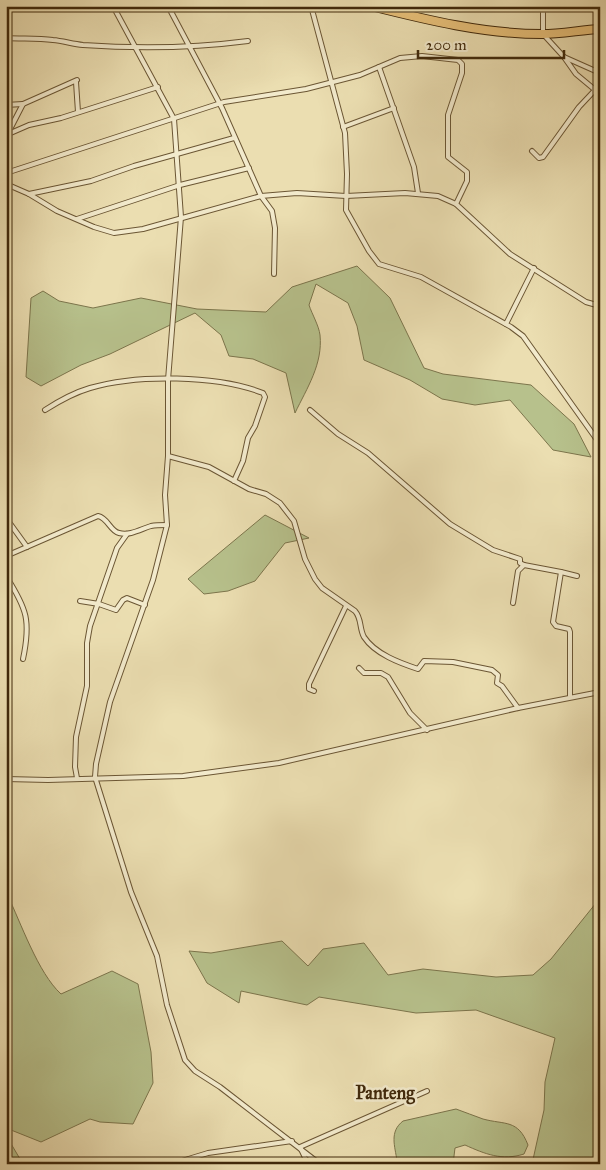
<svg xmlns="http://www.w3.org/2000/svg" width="606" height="1170" font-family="'IM FELL Great Primer',serif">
<rect width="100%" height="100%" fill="#ebdeb1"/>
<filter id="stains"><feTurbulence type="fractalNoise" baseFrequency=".004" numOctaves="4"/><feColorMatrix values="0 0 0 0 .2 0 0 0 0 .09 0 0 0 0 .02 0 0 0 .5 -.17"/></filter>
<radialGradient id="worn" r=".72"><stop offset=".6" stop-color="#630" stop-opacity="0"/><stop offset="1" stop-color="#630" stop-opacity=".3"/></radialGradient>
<g fill="#b7c18c" stroke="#7c754c">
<path d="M357 266 390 298 424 368 443 374 531 385 574 424 591 457 553 450 510 400 475 405 442 399 410 380 364 360 357 326 348 303 316 284 309 305C312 314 319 326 320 335 323 364 307 388 295 413L286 373 253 359 229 356 221 335 195 313 110 354 81 365 41 386 26 377 31 298 43 291 59 301 93 308 141 298 197 309 266 312 292 287Z"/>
<polygon points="265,515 309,538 285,543 255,581 228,591 204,594 188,579"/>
<path d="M7 894C21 923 38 973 61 994L112 971 138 984 151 1052 153 1083 133 1124 100 1122 90 1119 41 1142 11 1130 10 1142 23 1164H6Z"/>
<polygon points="600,898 600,1164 532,1164 544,1110 545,1082 555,1038 476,1010 416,1013 319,997 307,1005 241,991 239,1003 207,983 189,951 211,953 282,941 308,966 323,949 364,943 388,975 423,969 496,977 533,975 551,959"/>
<path d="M456 1109C465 1112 474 1116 483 1119 505 1125 518 1119 528 1145L524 1154C502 1161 485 1154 465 1145L455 1148 453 1164H400L397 1161C395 1146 389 1132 403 1121Z"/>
</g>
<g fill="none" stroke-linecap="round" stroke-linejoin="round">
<g stroke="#6b5634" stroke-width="6">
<g id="street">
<polyline points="113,6 174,119 181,217 168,380 168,456 165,495 167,525 153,580 110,702 96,764 95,777 131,892 157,956 167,1005 185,1060 195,1071 220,1087 320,1164"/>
<polyline points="168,6 222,108 261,196 272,211 275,228 274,274"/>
<polyline points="311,6 345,133 347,174 346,210 369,251 379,264 421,277 511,327 523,336 600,444"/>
<polyline points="543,6 543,34 564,57 576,74 600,94"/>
<path d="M6 38C22 39 37 38 53 40 63 41 73 44 83 45 138 49 194 48 248 41"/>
<polyline points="564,57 600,73"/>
<polyline points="379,67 414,167 418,193"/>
<polyline points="76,82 78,112"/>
<polyline points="6,105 23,104"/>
<polyline points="343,127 394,108"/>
<polyline points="6,135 29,125 61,118 158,87"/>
<polyline points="7,135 23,104 77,80"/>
<polyline points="532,151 539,158 543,157 579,107 595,90"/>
<polyline points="6,173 224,102 306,89 360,75 400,58 422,56 458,60 462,64 462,73 448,115 448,157 467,172 467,181 456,204"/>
<polyline points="6,184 29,194 57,211 94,227 114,233 143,229 261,196 297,193 346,196 405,193 438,196 456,204 510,254 586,302 600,306"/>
<polyline points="29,194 91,181 134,166 234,138"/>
<polyline points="77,219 180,185 249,168"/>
<polyline points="506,324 534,268"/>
<path d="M45 410C59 401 73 393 90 388 137 374 217 375 263 393L265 397 255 426 248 438 243 461 234 481"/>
<polyline points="310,410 338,434 368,453 450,524 493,550 520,559 520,563 524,565 518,571 513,603"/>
<path d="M168 456 209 467 249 489 266 494 280 503 294 521 305 559 315 579 322 588 355 611C362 619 359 628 364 637 375 654 400 663 418 669L424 661 453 662 492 670 498 675 497 683 502 686 518 708"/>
<polyline points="6,518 27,547"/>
<path d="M6 556 98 516C108 518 110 531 119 533 130 536 141 529 151 526 156 525 162 525 167 525"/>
<polyline points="524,565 561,572 553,622 556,626 569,629 570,632 570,697"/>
<polyline points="561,572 577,576"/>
<path d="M6 576C27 609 31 621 23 659"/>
<polyline points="80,601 99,604 116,610 123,600 127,598 145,605"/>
<polyline points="359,668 364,673 381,673 388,677 410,713 427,730"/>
<polyline points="314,691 309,689 309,684 346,606"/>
<polyline points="77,778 75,767 76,737 87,686 87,643 90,626 117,548 127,534"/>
<polyline points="6,779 48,780 183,776 279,763 518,708 600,692"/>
<polyline points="172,1164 208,1153 292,1141"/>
<polyline points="308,1164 300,1147 427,1091"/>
</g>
</g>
<g stroke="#40290b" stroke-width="8">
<polyline id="secondary" points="303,6 352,6"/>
</g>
<g stroke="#40290b" stroke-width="10">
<path id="highway" d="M371 6C427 20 484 34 542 34 561 34 581 30 600 29"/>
</g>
<use href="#street" stroke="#f2eacc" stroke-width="4"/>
<use href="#secondary" stroke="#f2eacc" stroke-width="5.5"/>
<use href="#highway" stroke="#e6bf78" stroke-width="8"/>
</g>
<g text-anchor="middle" stroke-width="5" stroke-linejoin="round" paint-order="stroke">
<g font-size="18" font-weight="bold" fill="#40290b" stroke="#f2eacc">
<text x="385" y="1099">Panteng</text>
</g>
</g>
<rect width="606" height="1170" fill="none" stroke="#ebdeb1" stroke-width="25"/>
<rect x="8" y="8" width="591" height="1155" fill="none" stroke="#40290b" stroke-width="2.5"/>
<rect x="12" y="12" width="581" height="1145" fill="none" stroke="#40290b"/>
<path d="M418 50v8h146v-8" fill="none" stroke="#40290b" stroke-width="2.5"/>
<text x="426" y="50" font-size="15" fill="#40290b" stroke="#f2eacc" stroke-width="4" paint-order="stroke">200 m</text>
<rect width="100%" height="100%" filter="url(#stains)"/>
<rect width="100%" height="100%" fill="url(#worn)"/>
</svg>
